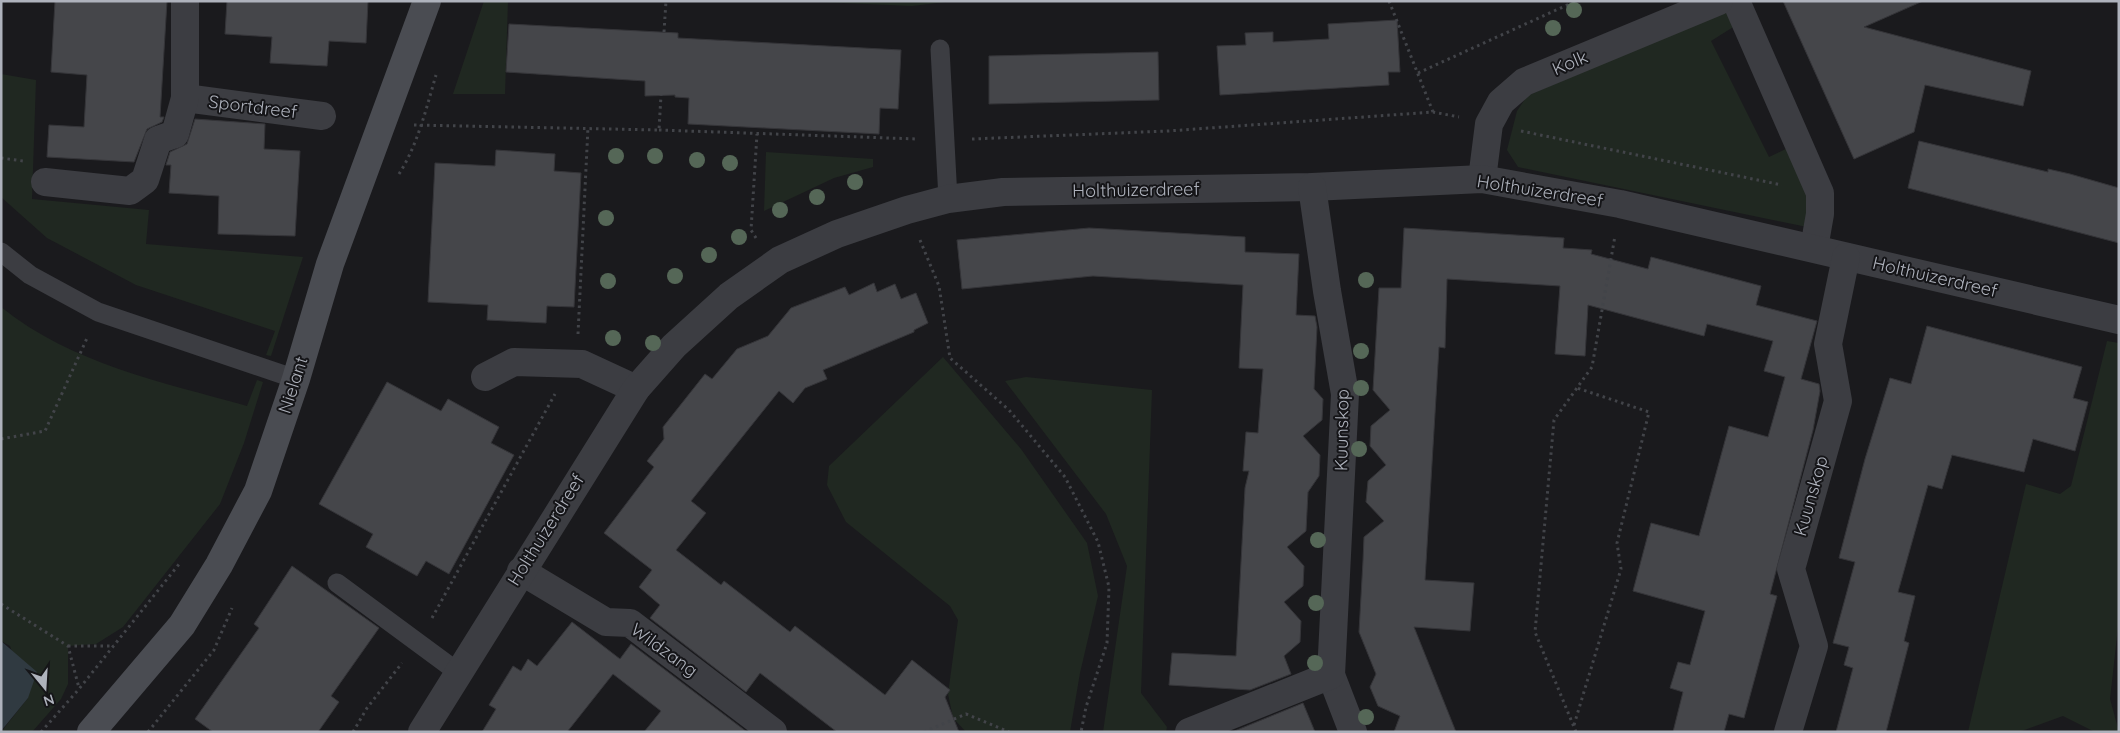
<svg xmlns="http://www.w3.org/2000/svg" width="2120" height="733" font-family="Quicksand,sans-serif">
<rect width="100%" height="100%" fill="#1a1a1d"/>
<g fill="#202821">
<polygon points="484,1 508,1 505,94 453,94"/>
<polygon points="796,1 954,1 912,6"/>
<polygon points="1731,7 1738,24 1711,41 1769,157 1792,146 1812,203 1807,227 1518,167 1507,150 1517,111 1527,96"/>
<polygon points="1,74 36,80 32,199 149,210 146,244 303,257 271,356 266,355 275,331 136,285 47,238 1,197"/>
<polygon points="766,152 873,159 873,167 834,178 764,211"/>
<path d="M1 307C72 364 162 382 247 406L257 380 263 382 244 443 220 504 123 627 96 644 68 646V684L61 699 32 732H1L28 698 10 646 1 641Z"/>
<polygon points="2107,341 2119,343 2119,618 2110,699 2119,732 2095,732 2063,716 2019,732 1968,732 2026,484 2060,494 2071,486"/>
<polygon points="943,357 1021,449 1087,543 1098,596 1080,673 1070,732 966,732 953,718 948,694 958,620 950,606 846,522 827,485 829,466"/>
<polygon points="1026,377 1152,390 1141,693 1167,727 1166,732 1103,732 1127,566 1106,514 1005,381"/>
</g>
<polygon fill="#303a41" points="1,641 37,672 28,698 1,731"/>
<g fill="#45464a" stroke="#353539">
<polygon points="55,1 167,1 160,117 164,117 162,122 147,129 134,162 47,157 49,125 84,127 87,75 51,72"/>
<polygon points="227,1 368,1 366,43 329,41 327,66 270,63 272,37 225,34"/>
<polygon points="1783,1 1923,1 1864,27 2031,71 2023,106 1925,85 1914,132 1854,159"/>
<polygon points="1397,20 1400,72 1388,72 1389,85 1220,95 1217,46 1246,45 1245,33 1273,32 1273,42 1329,39 1328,24"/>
<polygon points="509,24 678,33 678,38 901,50 898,109 880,108 879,134 688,124 689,98 675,97 675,95 645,96 645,81 506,72"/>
<polygon points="1158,52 1159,100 989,104 989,56"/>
<polygon points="195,119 265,124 264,149 300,151 295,236 218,234 219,196 169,193 171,165 166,165 170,152 187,144"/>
<polygon points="1919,141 2048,172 2048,169 2070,174 2119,188 2119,243 1908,188"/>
<polygon points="496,150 555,154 554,171 581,173 574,307 547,306 546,323 487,320 488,305 428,302 435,163 495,166"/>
<polygon points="1089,228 1245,237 1245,252 1299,254 1296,315 1315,316 1317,327 1314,389 1323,399 1322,420 1303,436 1320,455 1319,476 1308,492 1306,531 1287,547 1304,566 1303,586 1284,602 1301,621 1300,642 1284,656 1291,674 1250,690 1169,685 1172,653 1236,656 1245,488 1249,471 1243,471 1246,432 1258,433 1263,369 1239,368 1243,285 1093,276 962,289 957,240"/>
<polygon points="1404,228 1564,238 1563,248 1592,250 1591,254 1648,269 1651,257 1761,286 1756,305 1817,321 1801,379 1819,384 1820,391 1813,430 1770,594 1777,596 1744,718 1729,714 1724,732 1673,732 1683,692 1670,688 1678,662 1690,665 1705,611 1633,591 1651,523 1699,536 1729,426 1768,437 1785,377 1764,371 1773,341 1707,324 1704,336 1588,305 1585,356 1555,354 1560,286 1447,279 1445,348 1439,347 1425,580 1474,583 1470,631 1414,627 1456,732 1394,732 1400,716 1378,706 1370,687 1376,674 1359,632 1363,561 1364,537 1384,521 1366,502 1368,481 1386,465 1370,446 1371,426 1390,410 1373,390 1379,288 1401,288"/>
<polygon points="874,283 877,292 895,284 901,299 916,293 928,323 914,330 914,332 823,370 827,379 805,388 793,403 779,391 691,501 706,513 676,550 721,585 724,581 790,632 795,626 885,695 912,660 950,690 945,697 959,732 837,732 760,673 746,692 650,618 660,605 639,587 652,570 604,533 654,467 647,461 664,439 663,427 705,374 712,379 737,349 768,336 791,308 845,287 849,295"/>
<polygon points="1927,326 2082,367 2073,398 2088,402 2075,451 2033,439 2024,472 1952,455 1942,489 1928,485 1898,592 1915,596 1904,641 1909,643 1886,732 1836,732 1853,668 1844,665 1849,647 1833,643 1855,562 1839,558 1865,459 1890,378 1911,384"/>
<polygon points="387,382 441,411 448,399 499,427 491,443 514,455 449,574 426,561 417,576 366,547 373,534 319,504"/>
<polygon points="292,566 379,628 331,696 339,702 318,732 213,732 195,719 259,628 254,624"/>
<polygon points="572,622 620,659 631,644 747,732 644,732 661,711 613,674 567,732 482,732 496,709 489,705 513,666 521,671 528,659 537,666"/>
<polygon points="1303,703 1315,732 1232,732"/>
</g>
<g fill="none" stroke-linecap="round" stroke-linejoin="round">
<g stroke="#424449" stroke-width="3" stroke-dasharray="2.5 4" stroke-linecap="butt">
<polyline points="1389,1 1433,112"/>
<polyline points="664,32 666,1"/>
<polyline points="1418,73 1576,1"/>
<polyline points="414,125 659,130 661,95"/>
<polyline points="659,130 918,139"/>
<polyline points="1521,131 1782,185"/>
<polyline points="972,139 1168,131 1433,112 1459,117"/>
<polyline points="1,158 23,161"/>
<path d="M399 174C418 144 426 109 436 75"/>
<polyline points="756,238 751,230 757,134"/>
<polyline points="920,240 939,286 950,358 1009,410 1065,477 1098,542 1109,587 1107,643 1086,707 1081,732"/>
<polyline points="578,334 588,127"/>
<polyline points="1,439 45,431 88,336"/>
<polyline points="1,604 68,646 79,688"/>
<polyline points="432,618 555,394"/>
<polyline points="68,646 114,646"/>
<polyline points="1574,725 1621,569 1617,543 1649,412 1577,388"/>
<polyline points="41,732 79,689 180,563"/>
<polyline points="148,732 214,650 232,608"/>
<polyline points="353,732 367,708 402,663"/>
<polyline points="924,732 966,714 1009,732"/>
<polyline points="1576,732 1535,632 1554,420 1592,367 1615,236"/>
</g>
<g stroke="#3c3d42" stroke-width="19">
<polyline points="940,49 948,199"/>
<polyline points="1,252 30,275 98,312 296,379"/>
<polyline points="337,583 459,673"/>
</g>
<g stroke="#3c3d42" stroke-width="28">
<polyline points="1736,1 1820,193 1820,214 1814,248"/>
<polyline points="185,98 322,116"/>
<polyline points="1482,179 1489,124 1501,102 1524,82 1719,1"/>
<polyline points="45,182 130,191 145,180 158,140 175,134 185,98 185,1"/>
<polyline points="485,377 514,362 582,364 636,389"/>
<polyline points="521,571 606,622 630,623 773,732"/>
<polyline points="1331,675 1353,732"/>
<polyline points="422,732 636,389 674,346 729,296 780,260 837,234 907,210 948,199 1003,192 1312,187 1482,179 1620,204 2119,320"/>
<polyline points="1189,732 1331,675 1345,394 1327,291 1312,187"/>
<polyline points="1788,732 1814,646 1791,569 1838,401 1828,344 1846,257"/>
</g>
<polyline stroke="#4a4c52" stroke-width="28" points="91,732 182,625 219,565 258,491 296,379 330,264 427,1"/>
</g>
<g fill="#556757">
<circle cx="1574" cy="10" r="8"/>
<circle cx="1553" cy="28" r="8"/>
<circle cx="616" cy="156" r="8"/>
<circle cx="655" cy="156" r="8"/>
<circle cx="697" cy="160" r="8"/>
<circle cx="730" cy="163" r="8"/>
<circle cx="855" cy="182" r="8"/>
<circle cx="817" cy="197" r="8"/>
<circle cx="780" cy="210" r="8"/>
<circle cx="606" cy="218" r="8"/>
<circle cx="739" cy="237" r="8"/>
<circle cx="709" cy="255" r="8"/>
<circle cx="675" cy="276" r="8"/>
<circle cx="1366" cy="280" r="8"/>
<circle cx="608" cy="281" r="8"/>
<circle cx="613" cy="338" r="8"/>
<circle cx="653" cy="343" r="8"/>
<circle cx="1361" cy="351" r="8"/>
<circle cx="1361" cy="388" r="8"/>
<circle cx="1359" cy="449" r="8"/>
<circle cx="1318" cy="540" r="8"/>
<circle cx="1316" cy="603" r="8"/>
<circle cx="1315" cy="663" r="8"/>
<circle cx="1366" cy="717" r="8"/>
</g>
<g text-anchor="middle" stroke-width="4" stroke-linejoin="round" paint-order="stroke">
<g font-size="18" fill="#aeb2bc" stroke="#151518">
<text transform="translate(1570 63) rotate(-23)" y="6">Kolk</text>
<text transform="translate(253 107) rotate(7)" y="6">Sportdreef</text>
<text transform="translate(1136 190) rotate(-1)" y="6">Holthuizerdreef</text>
<text transform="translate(1540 191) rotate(9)" y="6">Holthuizerdreef</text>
<text transform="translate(1935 277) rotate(13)" y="6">Holthuizerdreef</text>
<text transform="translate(293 385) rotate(-72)" y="6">Nielant</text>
<text transform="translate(1342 430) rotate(-89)" y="6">Kuunskop</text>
<text transform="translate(1811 496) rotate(-74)" y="6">Kuunskop</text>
<text transform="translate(546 530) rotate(-58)" y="6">Holthuizerdreef</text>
<text transform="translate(664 650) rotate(36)" y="6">Wildzang</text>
</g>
</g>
<rect width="2120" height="733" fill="none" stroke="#aeb2bc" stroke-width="5"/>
<g transform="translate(45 688) rotate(162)" stroke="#151518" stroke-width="4" paint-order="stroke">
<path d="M0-4L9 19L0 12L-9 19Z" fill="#aeb2bc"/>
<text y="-8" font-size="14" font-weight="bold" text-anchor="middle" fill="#aeb2bc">N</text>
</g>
</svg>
